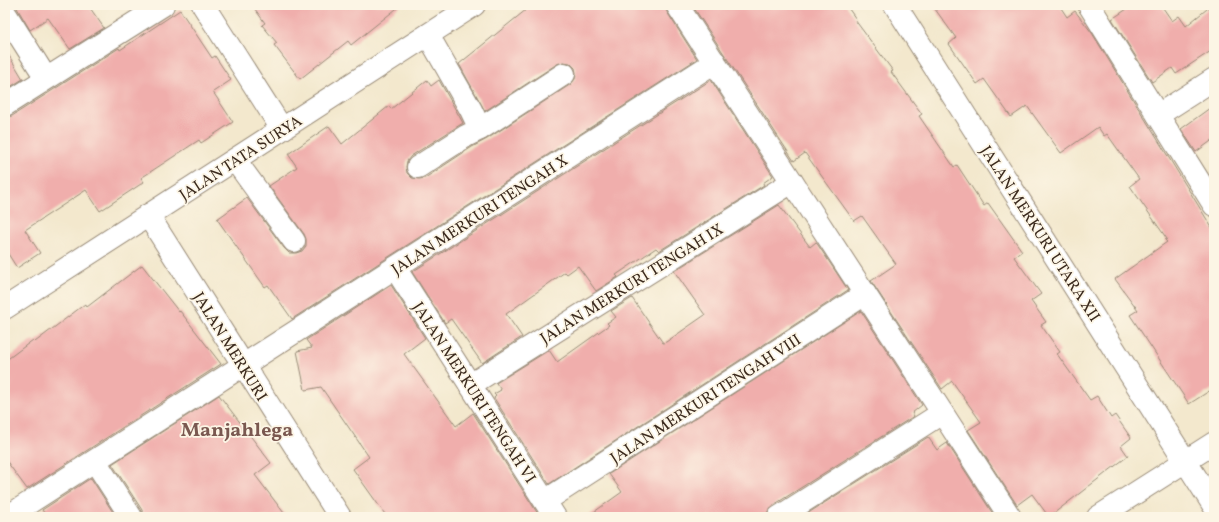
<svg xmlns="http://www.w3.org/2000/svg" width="1219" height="522" font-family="Vollkorn,serif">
<rect width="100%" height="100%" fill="#fcf5e5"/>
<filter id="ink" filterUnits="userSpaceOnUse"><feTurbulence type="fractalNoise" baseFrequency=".025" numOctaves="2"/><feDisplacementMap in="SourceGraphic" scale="8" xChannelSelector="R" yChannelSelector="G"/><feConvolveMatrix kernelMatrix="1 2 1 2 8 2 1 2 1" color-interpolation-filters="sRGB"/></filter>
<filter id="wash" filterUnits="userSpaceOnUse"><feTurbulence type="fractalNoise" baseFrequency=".012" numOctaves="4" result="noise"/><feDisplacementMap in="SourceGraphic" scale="16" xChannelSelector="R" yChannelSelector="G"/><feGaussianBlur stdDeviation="0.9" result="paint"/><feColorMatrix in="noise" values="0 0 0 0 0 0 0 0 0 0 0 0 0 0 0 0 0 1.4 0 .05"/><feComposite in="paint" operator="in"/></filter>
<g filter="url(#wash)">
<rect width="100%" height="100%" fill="#f3e8cd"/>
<g id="blocks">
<g fill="#f0aeac">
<polygon points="22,5 88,5 104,28 70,49 48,18 30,30 17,8"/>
<polygon points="252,5 401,5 351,45 348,41 300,79 274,45 277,43 262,25 265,23"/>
<polygon points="532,5 665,5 667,12 697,59 292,319 268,285 265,287 217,219 247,198 284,248 289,253 296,253 302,251 306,246 306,239 304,234 269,186 297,167 288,154 329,126 342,144 389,106 391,109 427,80 431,86 439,80 463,123 411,156 407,161 406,167 407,173 412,178 419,179 425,178 472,147 487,139 571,84 575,79 576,73 575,68 570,63 563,62 557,64 485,111 459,64"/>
<polygon points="692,5 846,5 856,19 855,20 893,71 891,72 922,114 919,116 954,167 957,165 984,206 988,203 1022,251 1014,257 1041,294 1031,301 1046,322 1041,325 1060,352 1057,354 1090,400 1097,396 1111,418 1115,415 1131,438 1121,446 1128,456 1049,517 1032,494 1017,505 968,430 981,422 952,381 942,389 871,281 896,264 862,216 854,221 805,153 794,161"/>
<polygon points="932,5 1059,5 1067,17 1075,11 1092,33 1214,231 1214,388 1189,404 1130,315 1138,310 1115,279 1167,242 1165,240 1167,239 1130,186 1139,179 1107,134 1104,136 1098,127 1061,153 1027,106 1011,117 984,79 977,84 949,44 956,38"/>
<polygon points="1133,5 1161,5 1172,21 1179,16 1186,26 1212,5 1214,5 1214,49 1176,74 1172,68 1152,82 1112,19"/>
<polygon points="180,10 212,58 215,56 231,80 213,92 233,122 201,143 199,140 141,178 144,182 100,211 86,190 25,230 40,253 17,268 5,249 5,117 12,116 119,48 120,50"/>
<polygon points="5,49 23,79 5,90"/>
<polygon points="711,80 773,176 763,183 764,185 659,251 656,248 616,275 618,277 596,291 578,266 567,274 565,272 506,314 522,337 482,363 451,319 445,323 412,272"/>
<polygon points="1214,105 1214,139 1196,152 1181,129"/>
<polygon points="779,205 810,247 816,242 848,290 549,484 494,398 496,396 494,394 501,390 496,383 549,350 557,362 609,325 607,323 616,317 611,311 632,298 663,343 666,342 705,315 674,271"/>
<polygon points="142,265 179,312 180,311 221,364 27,489 5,459 5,361 33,340 35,342 85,304 87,307"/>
<polygon points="391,285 425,338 404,354 456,426 473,413 540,517 387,517 353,469 369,457 321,387 305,390 297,351 312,348 306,340"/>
<polygon points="861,311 922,405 912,413 914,416 772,506 768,511 767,517 587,517 622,492 609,474"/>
<polygon points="219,395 271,463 255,475 287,517 143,517 142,510 112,464"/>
<polygon points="928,437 937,450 947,443 995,517 802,517"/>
<polygon points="91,478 116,517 47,517 42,510"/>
</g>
</g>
</g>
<g filter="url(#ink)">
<use href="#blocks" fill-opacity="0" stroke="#978976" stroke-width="1"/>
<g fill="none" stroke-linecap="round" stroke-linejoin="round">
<g stroke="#978976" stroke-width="24">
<g id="minor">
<polyline points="203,5 282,129"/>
<polyline points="677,5 1010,517"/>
<polyline points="895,5 1214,506"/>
<polyline points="1089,5 1214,205"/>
<polyline points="5,13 46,78"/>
<polyline points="5,105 163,5"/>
<polyline points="1158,115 1214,79"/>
<polyline points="480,129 564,74"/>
<polyline points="235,160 294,241"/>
<polyline points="418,167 466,136 480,129 471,110 428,35"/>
<polyline points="148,215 340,517"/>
<polyline points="395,268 555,517"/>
<polyline points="5,308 474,5"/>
<polyline points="470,385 792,182"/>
<polyline points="95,461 131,517"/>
<polyline points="545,501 865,294"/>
<polyline points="7,517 715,62"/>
<polyline points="779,517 942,413"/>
<polyline points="1098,517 1214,443"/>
</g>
</g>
<use href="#minor" stroke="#fff" stroke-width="22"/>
</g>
</g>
<g text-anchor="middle" stroke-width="3.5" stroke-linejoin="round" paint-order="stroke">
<g font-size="16" fill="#3b2a1e" stroke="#fcf5e5">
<text transform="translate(240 157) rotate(-33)" y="6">JALAN TATA SURYA</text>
<text transform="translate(479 214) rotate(-33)" y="6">JALAN MERKURI TENGAH X</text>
<text transform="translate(1041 233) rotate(57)" y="6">JALAN MERKURI UTARA XII</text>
<text transform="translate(631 283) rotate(-32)" y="6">JALAN MERKURI TENGAH IX</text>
<text transform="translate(231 346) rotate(58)" y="6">JALAN MERKURI</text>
<text transform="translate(475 392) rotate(57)" y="6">JALAN MERKURI TENGAH VI</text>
<text transform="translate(705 398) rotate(-33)" y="6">JALAN MERKURI TENGAH VIII</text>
</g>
<g font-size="20" font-weight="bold" fill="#7a5850" stroke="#fcf5e5">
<text x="237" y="436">Manjahlega</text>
</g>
</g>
<rect width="1219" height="522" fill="none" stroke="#fcf5e5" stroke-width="20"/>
</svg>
